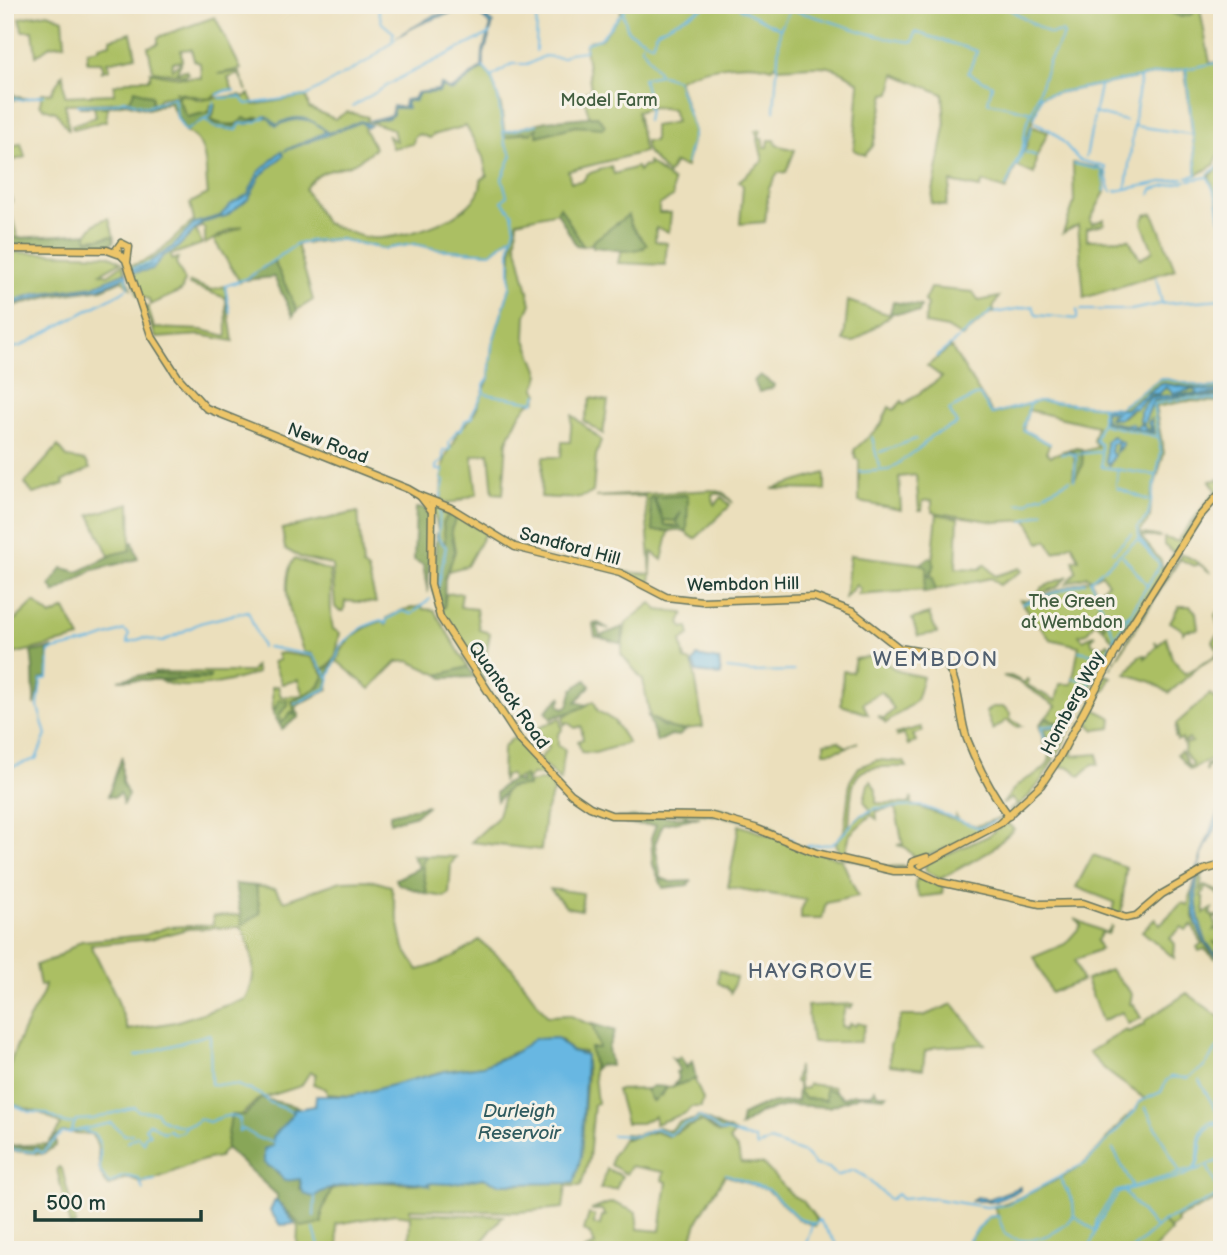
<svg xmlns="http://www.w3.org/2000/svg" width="1227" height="1255" font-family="'Balsamiq Sans',sans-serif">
<rect width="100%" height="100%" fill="#f7f3e8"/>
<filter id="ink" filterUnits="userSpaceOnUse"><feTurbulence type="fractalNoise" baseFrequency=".0143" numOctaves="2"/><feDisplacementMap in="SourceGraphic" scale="14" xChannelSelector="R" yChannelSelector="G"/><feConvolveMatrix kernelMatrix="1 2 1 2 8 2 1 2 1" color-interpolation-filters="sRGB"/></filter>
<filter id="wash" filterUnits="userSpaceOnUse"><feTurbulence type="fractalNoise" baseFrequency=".00686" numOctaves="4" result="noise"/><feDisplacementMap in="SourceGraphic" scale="28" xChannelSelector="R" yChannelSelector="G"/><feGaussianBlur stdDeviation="1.57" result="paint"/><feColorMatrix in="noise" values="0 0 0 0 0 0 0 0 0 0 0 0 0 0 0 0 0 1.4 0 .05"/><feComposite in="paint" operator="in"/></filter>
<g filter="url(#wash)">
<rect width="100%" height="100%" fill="#ebdfbc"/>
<g fill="#abbf63" stroke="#657e4c" stroke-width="2" fill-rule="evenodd">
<path d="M622 5H1217L1200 9 1210 63 1222 62V144L1215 164 1197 175 1185 69 1041 96 1020 157 1026 148 1031 126 1048 132 1036 158 1034 174 1016 166 1006 190 983 182 980 188 951 182 946 206 931 203 945 127 943 94 895 74 891 93 885 94 873 146 865 155 854 150 859 83C830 59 814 67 778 68L775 65 771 68C750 59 698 68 678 80L694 132 686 167 674 163 668 175 647 152 645 141H654V126L676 122 672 109 651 107 637 112 644 152 568 171 571 182 583 181 587 174 611 166 614 174 637 167 639 171 644 165 648 166V162L673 182V197L659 205V213H671L669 232 656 228 655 241 667 243 665 265 618 263 621 250 644 248C640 236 630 227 628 216L592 244 583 246 560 207 558 212 517 221 516 243 531 304 526 315 525 337 540 375 535 388 539 393 536 401 529 403 519 416 507 441 503 494 493 493 489 453 472 456 477 494 449 504 441 500C443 474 439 462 454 443L458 431 473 417 489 378 492 345 510 287 513 235 491 253 436 249 414 244 384 249 339 239 297 244 313 300 297 310 274 262 240 282 214 240 243 226 229 230 205 244V230L202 226 196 230 202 244 171 255 172 260 178 258 176 263 185 281 181 291 150 305 149 299 138 296 129 266C163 258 168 240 194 221L190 203 208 194C204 172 211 143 185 131L205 119 214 127 236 130 240 124H249L258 117C243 124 223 129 209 118V112L187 117 178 99 180 95 160 98 156 103 124 100 117 103 65 104 69 131 56 112 43 108 40 104 42 93H51L63 74 65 96 114 94V85L134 79H150V72C167 76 186 78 201 78L200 63 194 60 191 49 181 50 182 61 173 62 172 69 181 63 177 72 186 70 188 74 184 75 153 71 148 47 158 44V37L215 17 241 69 218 74 239 72 247 91 239 74 228 78 233 91 226 90 209 99 174 92 201 100 240 95 244 97 249 94 254 105 306 96 309 108 335 119 347 112 368 117 364 129 375 148C368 153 360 161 352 164 333 171 317 169 305 189L325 223C340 227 356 237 371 238 401 240 483 217 481 180L487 175 483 157 466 126 433 135 430 138 419 134 414 137 413 144 392 148 388 136 396 141 393 129 370 122 388 118 393 114 392 108 407 107 406 101 414 100 419 93 439 92 442 86 451 91 483 68 491 76 501 106 505 138 523 132 526 134 538 128V136L576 126 590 127 597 116H589L583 93 591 90 585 46 589 41 601 39 620 15Z"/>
<polygon points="48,13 63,19 65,44 50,46 36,56 33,31 22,31 20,18"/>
<polygon points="131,33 136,56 107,62 110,69 101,72 104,69 101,62 87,62 87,51 99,49 99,46 110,43 110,39"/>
<polygon points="94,106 108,107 106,121 73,129 72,125 96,117"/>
<polygon points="761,130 758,139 762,138 764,147 768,147 769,140 775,140 776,145 795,150 786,172 778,173 769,188 765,222 740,224 743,186 739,181 763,161 756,131"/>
<polygon points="21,143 25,157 8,162 8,149"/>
<polygon points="1073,163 1098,168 1104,172 1105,192 1090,220 1092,224 1104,219 1104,224 1087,228 1087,240 1129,239 1140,259 1153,251 1142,223 1145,215 1153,213 1175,269 1084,298 1078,225 1063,233 1074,203"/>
<polygon points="1220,167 1222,170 1222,227 1220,206 1209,176"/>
<polygon points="5,180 12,201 9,205 18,240 5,239"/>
<path d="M109 218 114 237 86 239C88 228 98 220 109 218Z"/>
<polygon points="5,252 109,255 121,262 101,273 108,275 123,264 131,288 122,280 102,289 53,296 5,308"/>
<polygon points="190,282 211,290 225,286 233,341 201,335 156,338 144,307 148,307 154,328 202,330 227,336 226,298 189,285"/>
<polygon points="930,288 973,292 979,301 999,297 993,308 995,313 990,313 962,337 947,328 925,324 927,304 924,301"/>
<polygon points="848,301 891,315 854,342 844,341"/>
<path d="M951 347 993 414 1039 401 1119 408 1161 378 1208 388 1222 386V390L1210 391 1161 383 1125 409 1104 410V422L1151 433H1154L1151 427 1148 432 1140 424 1135 427 1105 421V411L1116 413 1110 415 1111 419 1123 417 1150 394 1155 395 1166 387 1174 394 1193 389 1199 395 1222 393V396L1189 394 1151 397 1140 412 1143 423 1153 401 1189 395 1222 398V402L1187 401 1155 407 1164 453 1151 498 1150 518 1139 533 1161 537 1140 536 1161 561 1162 567 1165 568 1174 553 1164 545V538L1181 542 1179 538 1216 490 1210 481 1219 479 1222 489 1194 522 1140 609 1115 643 1104 629 1107 617 1103 616 1097 604 1102 618 1097 619 1104 624 1102 627 1095 622 1087 633 1079 635 1083 640 1096 634 1091 640 1093 645 1103 647 1108 643 1112 649 1076 716 1070 714 1075 719 1058 754 1045 748 1039 725 1056 706 1017 681 1003 676H1011L1024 683 1027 679 1029 681 1027 685 1056 701 1060 684H1072L1079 646 1050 639 1020 600 1027 601 1090 579 1097 592 1108 583 1102 574 1092 579 1087 576 1067 583 1076 572 1073 560 1079 559 1072 544 1054 553 1047 540 1040 543 1027 520 996 522 932 512V500L923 501 922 510H919L916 475 899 477 901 510 859 502V460L856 459 854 450 881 425 889 407 894 410 902 401 904 404 942 377 927 366ZM1028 410 1097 426 1093 440 1098 447 1078 453 1073 479 1075 452 1063 451 1051 456 1046 452 1050 444 1023 430ZM1113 436 1123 444 1120 449 1117 441 1111 444V452L1114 456 1110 465 1106 459V442Z"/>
<polygon points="591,398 608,401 603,434 584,421"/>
<path d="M572 415 601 440 596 456 593 492C581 501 556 498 541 497L543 457H561L562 442H570Z"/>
<polygon points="58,446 68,458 86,461 90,469 63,481 64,484 33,494 25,483"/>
<polygon points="825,473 825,490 772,489"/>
<path d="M712 490 724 493 733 503 723 494H712L715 505 722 497 730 506 695 539 674 525H665L652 497 653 530 669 531 662 560 652 552 650 587 625 572 651 574 645 496 595 497ZM683 495 681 511 677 517 663 520 655 498ZM687 495V531L677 523Z"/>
<polygon points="130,503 131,550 110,558 90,515"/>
<polygon points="441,504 454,513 441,512 448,515 443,523 446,543 440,542 434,510"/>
<polygon points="358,512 363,566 368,570 376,603 345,601 344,611 339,611 335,607 332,565 302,558 285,549 282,529"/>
<polygon points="937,514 958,518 956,568 980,569 985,564 995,576 1020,568 1022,571 999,585 991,578 935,590 931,573"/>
<polygon points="458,516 485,533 467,566 448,571 455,551 451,529"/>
<path d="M1181 554C1188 556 1206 567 1211 573L1199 564 1194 566 1180 559 1110 669Z"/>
<polygon points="850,555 921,564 927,568 925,590 857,595 860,589 856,585 845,598"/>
<path d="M294 559 330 571C332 591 329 614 333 629L340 633 335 659 323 670 311 653H304C294 626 277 586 294 559Z"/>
<polygon points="1068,576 1057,587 1036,595 1041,588"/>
<path d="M462 593 460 607 476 609 479 630 490 633C488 646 482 671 484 683L440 609 444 608 446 594Z"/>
<polygon points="34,602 51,616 65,609 80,638 9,655 5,630"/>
<polygon points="651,603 658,610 684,613 680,623 683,628 688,627 690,635 681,641 685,660 691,662 694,669 703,727 675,730 650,717 643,680 621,654 626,623"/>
<path d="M422 606 423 609 434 610 468 667 439 675 409 661 397 662 370 689 337 661C343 641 361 627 382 621L386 625 387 618 403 610Z"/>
<polygon points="1179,606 1190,606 1196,612 1198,629 1186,630 1183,633 1183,630 1170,622"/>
<path d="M1222 609C1218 623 1222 638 1222 654L1203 663 1169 693 1152 682 1126 674 1139 656 1145 655V658L1157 646 1154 641 1158 645 1166 637 1172 658 1185 674C1194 668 1214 660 1218 652L1213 641 1220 632 1215 615Z"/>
<polygon points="929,614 937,633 918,636 912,619"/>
<polygon points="283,653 311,657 325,676 320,687 294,701 295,715 292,712 282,723 277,710 273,713 272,687 278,686 281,697 303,695 298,680 282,684 273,662 279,660 277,654"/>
<polygon points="876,656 898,671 923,677 916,701 886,723 878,716 884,719 894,709 881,691 863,703 868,714 841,705 843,671 852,672 855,659"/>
<path d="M255 666 257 673C232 682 187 693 160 681L209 679 210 676 156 677 154 672H251Z"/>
<polygon points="1106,675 1113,678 1110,677 1106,689 1102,691 1096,710 1112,718 1111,728 1095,730 1088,723 1082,725 1072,756 1098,754 1098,764 1093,764 1080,776 1071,768 1058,766 1064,754 1070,752 1081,723 1087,723 1085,716"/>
<polygon points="1210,694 1222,706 1222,762 1215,767 1207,766 1206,772 1206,765 1215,762 1209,760 1190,770 1177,754 1181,751 1189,767 1193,765 1184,752 1185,744 1192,742 1189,739 1183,743 1182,739 1177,740 1177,726 1175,738 1176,724"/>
<polygon points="594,701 598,711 614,721 628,743 595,753 581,752 578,741 583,739 581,726 575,728 567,722 564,725 563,717"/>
<polygon points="992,707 1004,707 1010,713 1010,719 1022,726 1016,727 1007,720 993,730 986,712"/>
<polygon points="560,718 562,730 558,734 558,746 565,749 560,781 539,760 549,747 536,729"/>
<polygon points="921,727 923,731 913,735 916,741 908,745 904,734 897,737 896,734"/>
<polygon points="512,738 517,740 548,775 531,775 529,779 521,777 512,781 511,775 505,775 502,782 503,748"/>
<path d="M838 741 847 747 858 742C848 747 836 753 824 752V743Z"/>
<path d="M1050 755 1054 759C1044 778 1028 803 1008 811L1017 804 1012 798 1002 804C1009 797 1013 787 1022 782 1033 774 1049 772 1050 755Z"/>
<path d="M877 760 904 762 907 767C849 765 853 772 849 827L862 815 872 812 864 801 868 784 871 781 876 790V803L909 804 912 797V805L956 820V816L959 821 977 826 1002 817 979 829 983 831 938 852 915 858 905 847 897 845 903 844 895 807 877 811 876 808 877 819 871 815 850 834 844 857 883 867 906 866 905 868H886L841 857 836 843 844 831 850 781 859 767Z"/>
<polygon points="542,780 556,784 545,814 541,850 471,842 497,818 506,789"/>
<path d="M720 808 775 828 774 832C737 814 697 812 656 814L660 811Z"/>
<polygon points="1007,823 1014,829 989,852 940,879 926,871 925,864 988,836"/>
<polygon points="739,825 842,860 858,896 826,903 822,919 801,919 801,910 806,900 728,887"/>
<polygon points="1093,855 1126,867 1121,916 1112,912 1114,902 1076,887"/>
<polygon points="426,856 456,857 451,864 449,894 444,897 427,894 422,863"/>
<path d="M1203 872 1200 890 1204 886 1222 893V896L1206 887 1201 896 1204 898V914L1212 909 1210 915 1217 917 1213 918 1217 925 1214 930 1220 928 1218 917 1222 921 1218 934 1220 942 1217 944 1213 941 1219 948 1216 954C1198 936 1186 893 1203 872Z"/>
<polygon points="1196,876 1193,917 1205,945 1216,959 1204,949 1199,951 1197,947 1202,943 1192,925 1186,930 1182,927 1170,938 1175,944 1174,958 1142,931 1155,919 1160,924 1182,903 1188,905"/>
<polygon points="917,878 943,886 942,894 919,897 915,885"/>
<path d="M370 880 391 886 404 948 418 970C442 964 459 955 479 940L512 968 547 1016 569 1015 593 1026 600 1049 591 1048 597 1103 594 1104 589 1159 581 1186H566L563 1208 518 1212 410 1209V1213L503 1216 475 1250H409L410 1216 395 1214 336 1224 339 1250H297L298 1227 277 1201 293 1216 322 1211 332 1189 363 1181 411 1184 483 1178 510 1184 563 1182 581 1156 587 1072 585 1052 571 1051 561 1039 546 1038 483 1066 445 1071 352 1096 327 1094 326 1089 313 1084 316 1074 310 1072 301 1086 257 1100 232 1124 226 1148 219 1157C189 1161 168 1177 141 1183 127 1174 122 1180 109 1186 92 1171 105 1150 91 1134L62 1132 43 1148 5 1146 48 1144 61 1125 43 1114 5 1102C5 1070 15 1047 29 1019 35 1006 43 999 45 985L40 986 36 965 56 958 81 941 145 935 168 927 213 925V916L241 915 242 924 260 913 256 886 275 889 284 901 341 881ZM241 927C253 950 259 975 246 999L175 1022 128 1030 116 996 91 945 151 939 187 929Z"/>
<polygon points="550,889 583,893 581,910 566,907"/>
<polygon points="1077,920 1106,933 1112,926 1108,934 1102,932 1097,941 1101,949 1075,960 1082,981 1051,993 1034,957 1065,944 1081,926"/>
<polygon points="719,970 736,978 731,993 726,987 718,983"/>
<polygon points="1110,970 1132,994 1130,1004 1134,1005 1141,1018 1128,1024 1122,1012 1102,1021 1086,980"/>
<path d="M1187 993 1222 1019V1197L1176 1219 1178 1223 1170 1229 1163 1222 1171 1231 1153 1250H961L988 1217 998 1216 994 1206C1010 1204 1074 1173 1087 1161 1104 1146 1117 1122 1136 1110L1139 1102 1145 1099C1126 1084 1104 1073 1089 1052L1126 1030 1128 1032 1144 1025 1146 1020Z"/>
<polygon points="853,1004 851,1008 845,1007 841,1026 846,1028 851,1023 855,1026 857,1023 865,1025 860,1042 812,1042 807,1006"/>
<polygon points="953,1004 985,1044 935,1047 925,1051 923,1069 890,1065 890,1046 901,1016 923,1016"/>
<polygon points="798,1066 799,1089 807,1088 808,1084 834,1087 835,1091 825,1090 826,1100 804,1098 798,1090 798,1083 795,1082"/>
<polygon points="691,1079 695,1080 703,1099 701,1107 691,1107 686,1113 655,1124 655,1116 641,1123 626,1123 617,1090 646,1089 662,1096 667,1087 677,1086"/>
<polygon points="702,1121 715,1131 729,1129 735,1133 729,1140 738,1150 741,1163 763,1164 793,1196 803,1201 817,1220 815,1226 798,1219 768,1190 725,1175 698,1220 691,1241 703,1250 636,1246 624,1250 583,1250 595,1245 591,1235 584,1230 589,1214 595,1216 594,1225 600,1225 602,1216 606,1216 602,1210 591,1210 612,1202 636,1212 638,1229 660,1231 667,1182 662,1180 664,1172 631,1166 626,1174 611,1165 612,1156 625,1136 626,1139 659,1131 667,1136"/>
<polygon points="59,1167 62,1169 76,1225 70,1226 57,1169"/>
<polygon points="607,1169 622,1176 616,1189 600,1189"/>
</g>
<g fill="#88a659" stroke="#547246" stroke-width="2">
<polygon points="1173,5 1195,5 1193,14 1181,17 1172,13"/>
<polygon points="5,74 11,76 13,95 27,99 10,100 5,110"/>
<polygon points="135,90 152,96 152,103 156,103 181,95 178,99 187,117 209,112 211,105 215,105 213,116 209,118 215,123 235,126 244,118 252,120 259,117 260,119 240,124 237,130 214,127 205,119 185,131 169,102 148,109 126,103 106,107 79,107 130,100"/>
<polygon points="597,116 605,125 603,128 576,126 537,136 537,128 531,134 523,132 505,138 503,133 546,121"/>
<polygon points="560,207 583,246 576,245 557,212"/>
<path d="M628 215 630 224 647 245C632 256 610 248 593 247L592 242Z"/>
<polygon points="87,233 87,240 113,236 114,241 111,245 5,245 5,239"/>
<polygon points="274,261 297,310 293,316 274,277 245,280"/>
<polygon points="893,302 921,306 919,313 890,313"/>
<polygon points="760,375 774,385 773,388 759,392 754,381"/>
<polygon points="1076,448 1082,449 1083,465 1074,480 1075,452 1063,451"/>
<polygon points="688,495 687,531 653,531 649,498 652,497 665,525 681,528 676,522 681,512 675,521 663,520 654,497"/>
<polygon points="416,508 424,508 431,518 428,593 423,565 414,560"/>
<polygon points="450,512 472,522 458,516 451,529 455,551 445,579 444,608 440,609 433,587 436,535 440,542 445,543 443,523"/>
<polygon points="133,542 138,559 93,570 55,593 50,585 62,568 78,572 114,554 131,550 130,543"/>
<polygon points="930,557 933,559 934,567 928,576 933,577 935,591 923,593 927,568 921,564"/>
<polygon points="598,623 609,629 596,625 600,636 623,627 622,644 595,636 593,624"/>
<polygon points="341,645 340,655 329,673 328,689 298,705 296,709 299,717 282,729 273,713 279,700 288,701 288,705 279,715 282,723 291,712 295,715 292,701 319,687 324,676 322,670 331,666"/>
<path d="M53 648 48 651 47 677 41 679 35 705C32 686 35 671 31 652Z"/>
<polygon points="468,667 475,677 443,678 439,675"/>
<polygon points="147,674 210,676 209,679 118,680"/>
<path d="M586 680 590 686 576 702 587 705C574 713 554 715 551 719L546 711 562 696 559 705 563 708 568 706 573 689Z"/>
<polygon points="648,716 663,726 685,731 679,736 671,735 657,742"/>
<polygon points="1047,718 1064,726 1061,731 1058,727 1045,728 1047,741 1045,744 1040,724"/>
<polygon points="122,756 122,782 128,795 123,804 120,793 115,797 108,796"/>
<polygon points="525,776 528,786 509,787 497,801 496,793 503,785 514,780 520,783 521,777"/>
<polygon points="428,805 414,816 390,822 390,814"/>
<polygon points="661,817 700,817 663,824 655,844 661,878 671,882 691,881 688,885 663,888 653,865 651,838 656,825 626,824 618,818"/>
<polygon points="412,855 426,856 422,864 427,894 398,884 396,879 419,868"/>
<polygon points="235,884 256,886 260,913 242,925"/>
<polygon points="592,1024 615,1031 608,1048 611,1066 600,1065 595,1069 590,1048 599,1048"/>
<polygon points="680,1056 687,1068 692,1061 696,1079 673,1086 679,1079 676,1072 680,1071 672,1058 676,1060"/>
<polygon points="653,1086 667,1087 655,1101 652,1101 646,1090"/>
<polygon points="825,1089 835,1091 843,1098 853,1094 872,1094 874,1089 878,1094 888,1094 885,1097 861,1095 829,1107 790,1105 762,1112 740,1127 742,1115 766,1104 797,1101 798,1090 804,1098 826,1100"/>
<polygon points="261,1098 298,1107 292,1111 295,1112 273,1137 273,1147 265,1148 267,1166 274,1169 282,1178 300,1179 300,1189 315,1197 317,1193 332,1189 322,1211 322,1223 302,1227 277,1201 277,1195 226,1148 231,1115 245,1115"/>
<polygon points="698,1116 729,1131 719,1133 702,1121 667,1136 654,1131 625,1139 625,1134 637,1135 658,1127 669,1131 679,1122 694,1120"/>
<polygon points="56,1136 56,1146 42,1154 7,1150 5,1156 5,1146 43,1148"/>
</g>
<g fill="#67b7e2" stroke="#437a8b" stroke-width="2">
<path d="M472 5 493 23 484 54V67L454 90H448L442 86 439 92 419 93 415 101H406L407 108H393V114L388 118 369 121 391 115 393 106 404 108 405 100 413 99 417 93 438 90 441 84 449 90 454 88 482 67 483 51 491 25 472 8C445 14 418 22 397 37L431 17Z"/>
<path d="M267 116 277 125C297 112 312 118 328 133L361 121 371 125 367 128 361 122 356 124 284 151 326 132C311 115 295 117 276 126L269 118 262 117Z"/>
<polygon points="281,151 284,155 260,176 249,198 226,216 202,223 175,250 163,256 153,269 133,273 131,270 151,265 150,262 172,247 195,223 220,216 231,204 248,194 258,173"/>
<polygon points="126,272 127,276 100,288 55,293 5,306 5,303 35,294 94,286"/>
<polygon points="1161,383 1210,391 1222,390 1222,393 1199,395 1193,389 1174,394 1166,387 1159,394 1150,394 1136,409 1132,408 1119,419 1109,418 1116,413 1105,411 1105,421 1124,425 1131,423 1135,427 1143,424 1148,432 1152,430 1148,423 1151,419 1154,433 1103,421 1105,409 1125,409"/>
<polygon points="1189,394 1222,398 1189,395 1153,401 1144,423 1140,422 1140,412 1150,397"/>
<polygon points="1112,436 1123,444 1116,452 1118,442 1111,444 1111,452 1114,456 1109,465 1106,462 1106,442"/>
<polygon points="697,656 719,660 721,675 697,672 693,663"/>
<path d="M1222 806C1222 820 1213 833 1206 846 1192 874 1194 912 1206 941 1209 947 1215 952 1218 957 1172 915 1200 853 1222 806Z"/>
<path d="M557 1038 571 1051 586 1055 581 1156 574 1183 499 1184 483 1178 450 1184 429 1183 430 1186C413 1177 325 1181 315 1197 301 1195 302 1190 300 1179L284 1181 278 1172 264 1163V1149L273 1146V1137L294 1112 292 1110 315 1106 316 1096H351L445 1071 483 1066 513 1054 534 1039Z"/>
<polygon points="1020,1187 1020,1190 996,1201 972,1201 976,1197 989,1199"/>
<polygon points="275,1200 277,1201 295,1224 280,1225 270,1211"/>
</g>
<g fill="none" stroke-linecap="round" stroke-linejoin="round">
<g stroke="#67b7e2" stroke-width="2">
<polyline points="377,5 382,23 394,33 392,38"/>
<path d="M740 5 739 8 780 29 790 10C832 19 869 38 913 42L915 32 977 51 968 73 992 85 988 102 1032 112 1049 61 1064 35 1062 32 1050 34 1002 5"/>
<polyline points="621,6 622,5"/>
<polyline points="624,12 625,5"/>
<polyline points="623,13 628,31 652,44 657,31 708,5"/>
<polyline points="643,43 641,46 660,75 643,78 647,95 645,103 649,109 647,121"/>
<polyline points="536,51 537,5"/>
<polyline points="1186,69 1197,175 1187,177"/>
<polyline points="662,75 677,80 694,132 686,163"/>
<polyline points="493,76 512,64 529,64 544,56 563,58 569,53 585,51 586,43 600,39 621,14"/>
<polyline points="217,95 227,90 235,91"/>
<polyline points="1039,96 1222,62"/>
<polyline points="220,98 240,97 247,104 306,96 371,59 396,38"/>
<polyline points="78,105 111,104 124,100 147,107 174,97 177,118 185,131 205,119 214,127 237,130 240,124 256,122 265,117"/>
<polyline points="353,106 398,79 491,33"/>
<polyline points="5,109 12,98 20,100 44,95"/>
<polyline points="774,111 780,29"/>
<polyline points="1094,113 1126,121"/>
<polyline points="205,119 211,115 214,101"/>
<polyline points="1034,119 1041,97"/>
<polyline points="1035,122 1055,133 1079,160 1105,167 1109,189 1112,191"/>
<polyline points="1135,126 1190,134"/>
<polyline points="505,132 537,124"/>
<polyline points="1025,152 1037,156"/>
<polyline points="1086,157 1100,86"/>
<polyline points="1074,164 1102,170 1105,191"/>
<polyline points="1017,166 1032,126"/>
<polyline points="1208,174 1218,167"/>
<polyline points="1189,180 1208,177 1217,198 1220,220"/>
<polyline points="1006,187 1023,146 1026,125 1032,112"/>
<polyline points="1126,188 1140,78"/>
<polyline points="1116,191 1183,178"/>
<polyline points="1150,195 1152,189 1186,181"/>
<polyline points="1221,224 1222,232"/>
<polyline points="133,268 151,263"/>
<polyline points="1156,278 1162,303"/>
<polyline points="1081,310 1131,310 1160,304 1222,299"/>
<polyline points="230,313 225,286 248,278 297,244 310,241 339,239 384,249 414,244 436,249 491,253 512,236"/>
<polyline points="995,313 1033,306 1036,315 1077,319 1077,310"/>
<polyline points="960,337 992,311"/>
<polyline points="5,350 21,346 120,293 129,287 126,275"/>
<polyline points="936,357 958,339"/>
<polyline points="486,394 534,402 538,394"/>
<polyline points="1102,407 1102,424 1158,437"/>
<polyline points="1101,423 1095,440 1101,445 1102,467 1155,475"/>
<polyline points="1023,427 1030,404"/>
<polyline points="1023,430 1050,444"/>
<polyline points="872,437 880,470"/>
<polyline points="922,446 931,436 957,424 949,410 979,394 992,414 1039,401 1119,408 1161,378 1208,388 1222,386"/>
<polyline points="880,452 916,439"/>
<polyline points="1061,454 1070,453 1076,457 1074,480"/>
<polyline points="1074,454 1099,452"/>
<polyline points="860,472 889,470 921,447"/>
<polyline points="1116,485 1118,471"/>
<polyline points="1117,488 1148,500"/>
<polyline points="1046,493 1070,480"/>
<polyline points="440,500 444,481 441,479 443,470 436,470 436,466 443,460 443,451 450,449 449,443 457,430 461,430 465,421 473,417 471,415 484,392 484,385 489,378 492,345 510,287 510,246 515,228 512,213 502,201 507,196 502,178 512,155 505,144 498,97 491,76 483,67"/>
<polyline points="1018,504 1028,503 1033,498 1044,495"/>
<polyline points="1023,521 1044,512"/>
<polyline points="1139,541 1159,564"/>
<polyline points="1113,552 1131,534"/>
<polyline points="1123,556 1148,586"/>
<polyline points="1092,579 1139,538 1138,527 1148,516 1161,453 1153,404 1188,398 1222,400"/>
<polyline points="1090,580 1096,593"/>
<polyline points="437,592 446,547 438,538 440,512"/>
<polyline points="1096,594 1106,616"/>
<polyline points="1022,604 1085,582"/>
<polyline points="1106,618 1130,616"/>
<polyline points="1108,621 1115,639"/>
<polyline points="1113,642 1160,565 1139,538"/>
<polyline points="267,647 312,655 329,678 341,645 363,627 381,620 386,624 387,619 402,611 412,614 430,599"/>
<polyline points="1079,651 1102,656"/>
<polyline points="727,669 751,672 794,671"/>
<polyline points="1073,679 1089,680"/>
<polyline points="295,704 327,688 330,679"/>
<polyline points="1072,715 1111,645"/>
<polyline points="1088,722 1093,710"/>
<polyline points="1046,744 1041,727 1069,724"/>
<polyline points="1057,746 1071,717"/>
<polyline points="5,769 36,759 46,735 38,707 41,680 48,678 49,651 90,642 124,630 129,634 127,643 143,638 162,642 200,623 248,611 262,647"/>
<polyline points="706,812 727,813 793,840"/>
<polyline points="807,846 833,844 861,815 877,808 922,806 979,828 995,821"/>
<polyline points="136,1056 210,1034 211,1084 237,1085 247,1089"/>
<polyline points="1199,1080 1221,1119"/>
<polyline points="249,1089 266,1098 268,1102 291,1111"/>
<polyline points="5,1101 30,1112 45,1113 66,1124 72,1123"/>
<polyline points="1145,1107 1179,1171"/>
<path d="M85 1131 95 1135 100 1144V1171L109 1184C125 1176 119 1174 139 1179L143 1190"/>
<polyline points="71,1132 111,1123 125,1135 132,1134"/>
<polyline points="136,1135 144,1143 145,1135 150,1134 145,1128 150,1123 163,1132 169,1130 174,1134 183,1131 185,1125"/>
<path d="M612 1135 637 1136 656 1128 669 1135 684 1124 695 1122 699 1116 720 1131C733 1130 743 1139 755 1139L757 1147 770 1141 804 1153 815 1165 829 1168 837 1176 853 1170 864 1176 890 1200 897 1194 902 1199 924 1197 986 1207 1006 1205 1086 1163 1136 1110 1139 1102 1161 1092 1166 1081 1171 1077 1188 1078 1204 1067 1222 1042"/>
<polyline points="127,1142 135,1138"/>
<path d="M5 1149 34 1152 36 1149 42 1153 62 1133H70L76 1120 93 1119 134 1107 139 1111 156 1112C163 1126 191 1130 200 1119L209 1122C221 1117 228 1113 240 1119L239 1132 243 1129 260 1139 272 1141"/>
<polyline points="1113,1149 1132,1185"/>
<polyline points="1207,1166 1220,1193"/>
<path d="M1195 1169C1205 1154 1195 1136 1212 1124H1222"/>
<polyline points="726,1174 769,1190 798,1218 815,1224 819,1220 841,1250"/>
<polyline points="1060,1178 1073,1202 1074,1216 1094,1230"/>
<polyline points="142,1182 155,1180"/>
<polyline points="1125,1192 1155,1228"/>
<polyline points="314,1216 315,1197"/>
<polyline points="314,1229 320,1250"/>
<path d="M1095 1233 1097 1219 1115 1192 1193 1169C1205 1154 1191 1139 1209 1122L1222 1121"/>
<polyline points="804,1250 812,1225"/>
<path d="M961 1250 988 1217 998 1216 1005 1234C1026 1249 1059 1234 1074 1216"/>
<polyline points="1019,1250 1021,1246"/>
<polyline points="1089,1250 1098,1224 1118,1193 1182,1176 1222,1159"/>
<polyline points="1131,1250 1163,1222 1222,1194"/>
</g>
</g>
</g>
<g filter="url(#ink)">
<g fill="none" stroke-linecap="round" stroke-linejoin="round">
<g stroke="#667664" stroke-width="9">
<g id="major">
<polyline points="5,249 107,250 118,254"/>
<polyline points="127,262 129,247 121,243 116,250 126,260 151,335 178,377 206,408 408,489 420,496 431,510"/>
<path d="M420 496 451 508 515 547 620 573 666 597 702 601 814 597 853 612 899 648 936 654C962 673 957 711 967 739 978 767 991 792 1009 816"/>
<polyline points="432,504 431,584 440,617 519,739 571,794 590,807 611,815 712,816 755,828 816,853 894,871 914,871"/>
<polyline points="927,857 912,862 911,868 940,882 1040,904 1083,903 1126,918 1136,916 1162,894 1204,870 1222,865"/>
<polyline points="921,865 999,824 1041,785 1059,758 1123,638 1199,517 1222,491"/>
</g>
</g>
<use href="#major" stroke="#edc569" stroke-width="6"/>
</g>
</g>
<g text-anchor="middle" stroke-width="6" stroke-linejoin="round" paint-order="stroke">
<g font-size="18" fill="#425e40" stroke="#f7f3e8">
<text x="609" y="106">Model Farm</text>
<text x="1072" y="607">The Green<tspan x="1072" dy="21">at Wembdon</tspan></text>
</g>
<g font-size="18" fill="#1f3d34" stroke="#f7f3e8">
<text transform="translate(328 443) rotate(21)" y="6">New Road</text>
<text transform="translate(570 546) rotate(15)" y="6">Sandford Hill</text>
<text transform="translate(743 584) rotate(-1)" y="6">Wembdon Hill</text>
<text transform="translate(509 695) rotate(55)" y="6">Quantock Road</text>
<text transform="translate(1072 703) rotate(-62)" y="6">Homberg Way</text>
</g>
<g font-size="19" font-style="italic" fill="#315c60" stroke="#f7f3e8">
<text x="519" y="1117">Durleigh<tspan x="519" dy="22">Reservoir</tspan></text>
</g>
<g font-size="21" letter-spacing="2" fill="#516070" stroke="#f7f3e8">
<text x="936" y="666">WEMBDON</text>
<text x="811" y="978">HAYGROVE</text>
</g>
</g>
<rect width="1227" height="1255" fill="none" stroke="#f7f3e8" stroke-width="28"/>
<path d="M35 1210v10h166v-10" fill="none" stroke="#1f3d34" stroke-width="3.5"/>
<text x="46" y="1210" font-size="21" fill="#1f3d34" stroke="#f7f3e8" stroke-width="5" paint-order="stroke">500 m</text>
</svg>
